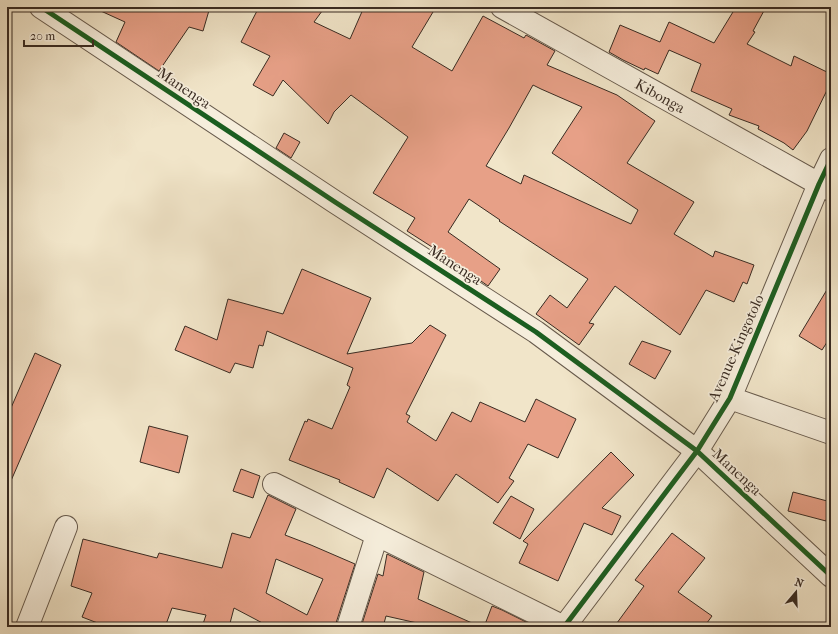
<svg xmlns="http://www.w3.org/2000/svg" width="838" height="634" font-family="'IM FELL French Canon',serif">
<rect width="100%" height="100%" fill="#f1e5c9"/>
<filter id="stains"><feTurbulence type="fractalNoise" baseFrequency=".005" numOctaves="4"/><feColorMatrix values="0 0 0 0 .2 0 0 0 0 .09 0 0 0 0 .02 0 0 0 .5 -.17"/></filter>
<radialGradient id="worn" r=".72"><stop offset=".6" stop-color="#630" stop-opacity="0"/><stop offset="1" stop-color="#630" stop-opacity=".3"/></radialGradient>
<g fill="#e7a087" stroke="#392b22" fill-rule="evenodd">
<polygon points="92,7 210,7 203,31 189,27 159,71 116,42 125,22"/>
<path d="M259 7H325L314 22 350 39 364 7H436L412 47 452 71 483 16 524 38 526 35 555 51 547 65 617 95 655 121 627 163 694 202 674 234 713 257 715 251 754 265 747 284 743 282 734 302 706 290 680 335 615 286 589 323 594 324 579 345 536 314 550 295 567 308 588 279 499 221 500 220 469 199 448 232 500 269 488 286 454 262V261L407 231 415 218 373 193 408 137 351 95 334 112 328 124 283 80 273 96 253 85 270 56 241 42ZM533 85 541 89 582 107 552 153 638 210 631 224 524 175 521 184 486 166 509 128Z"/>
<polygon points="736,7 766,7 753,31 755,32 747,44 791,66 794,56 831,74 831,82 807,131 793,150 784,143 758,129 759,126 729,115 732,109 691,91 701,64 669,50 658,74 645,68 644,70 623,60 609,52 620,25 660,42 669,22 714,43"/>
<polygon points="284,133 300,142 291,158 276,148"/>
<polygon points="302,269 371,298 347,354 412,343 430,325 446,335 406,414 410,416 407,422 436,441 452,412 471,422 480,402 525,422 536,399 576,419 558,458 528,444 509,478 514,481 498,503 456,474 438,501 387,468 374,498 339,482 340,480 289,460 305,421 307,422 308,419 332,429 350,387 347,385 353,368 267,331 263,346 259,345 253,368 235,363 230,373 175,350 185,326 217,340 228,299 283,314"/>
<polygon points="831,283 831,336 822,350 799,336"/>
<polygon points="642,341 671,351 655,379 629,364"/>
<polygon points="35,353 61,365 7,490 7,417"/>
<polygon points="149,426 188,436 179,473 140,462"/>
<polygon points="611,452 634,475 602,508 621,516 612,535 584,523 558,581 519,563 528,544 523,541"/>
<polygon points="241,469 260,476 253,498 233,491"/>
<polygon points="793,492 831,502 826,521 788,511"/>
<path d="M268 495 296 509 285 535 311 545 355 564 336 623V627H270L234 608 229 627H202L206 615 172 608 165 627H108L82 617 92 593 71 586 83 539 157 558 159 553 222 568 232 533 250 538ZM276 559 323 579 307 615 266 593Z"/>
<polygon points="511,496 534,509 520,539 493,523"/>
<polygon points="672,533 705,558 678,592 712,616 704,627 614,627 644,586 635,580"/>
<polygon points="387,554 424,572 418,599 481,627 435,627 386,616 383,627 361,627 378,574 383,576"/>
<polygon points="492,606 502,610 536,627 484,627"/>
</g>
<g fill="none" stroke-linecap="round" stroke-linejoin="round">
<g stroke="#675a4c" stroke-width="24">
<g id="street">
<polyline points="41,7 335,202 536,332 697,451 831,576"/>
<polyline points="502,7 819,184 831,190"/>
<polyline points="730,398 831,433"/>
<polyline points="274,484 564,627"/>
<polyline points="27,627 66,527"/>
<polyline points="348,627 377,535"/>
<polyline points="564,627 697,451 730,398 819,184 831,159"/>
</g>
</g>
<use href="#street" stroke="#f6eedc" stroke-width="22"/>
<g stroke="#f6eedc" stroke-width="8">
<g id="cycleway">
<polyline points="41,7 335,202 536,332 697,451 831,576"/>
<polyline points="564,627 697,451 730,398 819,184 831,159"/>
</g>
</g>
<use href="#cycleway" stroke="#1b5e20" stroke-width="5"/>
</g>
<g text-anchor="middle" stroke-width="3.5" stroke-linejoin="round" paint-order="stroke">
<g font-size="15" fill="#392b22" stroke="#f6eedc">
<text transform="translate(184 88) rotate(34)" y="5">Manenga</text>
<text transform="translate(660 96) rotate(29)" y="5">Kibonga</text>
<text transform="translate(455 265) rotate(33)" y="5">Manenga</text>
<text transform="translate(736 348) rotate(-66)" y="5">Avenue Kingotolo</text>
<text transform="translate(737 472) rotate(43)" y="5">Manenga</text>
</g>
</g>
<rect width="838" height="634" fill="none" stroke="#f1e5c9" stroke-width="24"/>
<rect x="8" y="8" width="822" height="618" fill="none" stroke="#392b22" stroke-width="2"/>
<rect x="12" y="12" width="814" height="610" fill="none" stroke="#392b22"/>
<g transform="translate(796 592) rotate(19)" stroke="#f6eedc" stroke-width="3" paint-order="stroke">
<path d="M0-3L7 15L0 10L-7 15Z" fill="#392b22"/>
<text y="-6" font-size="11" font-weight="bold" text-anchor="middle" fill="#392b22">N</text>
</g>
<path d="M24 40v6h69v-6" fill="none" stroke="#392b22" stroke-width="2"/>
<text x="30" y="40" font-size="12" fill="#392b22" stroke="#f6eedc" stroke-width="3" paint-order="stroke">20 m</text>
<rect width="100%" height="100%" filter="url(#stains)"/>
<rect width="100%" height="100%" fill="url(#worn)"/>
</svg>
